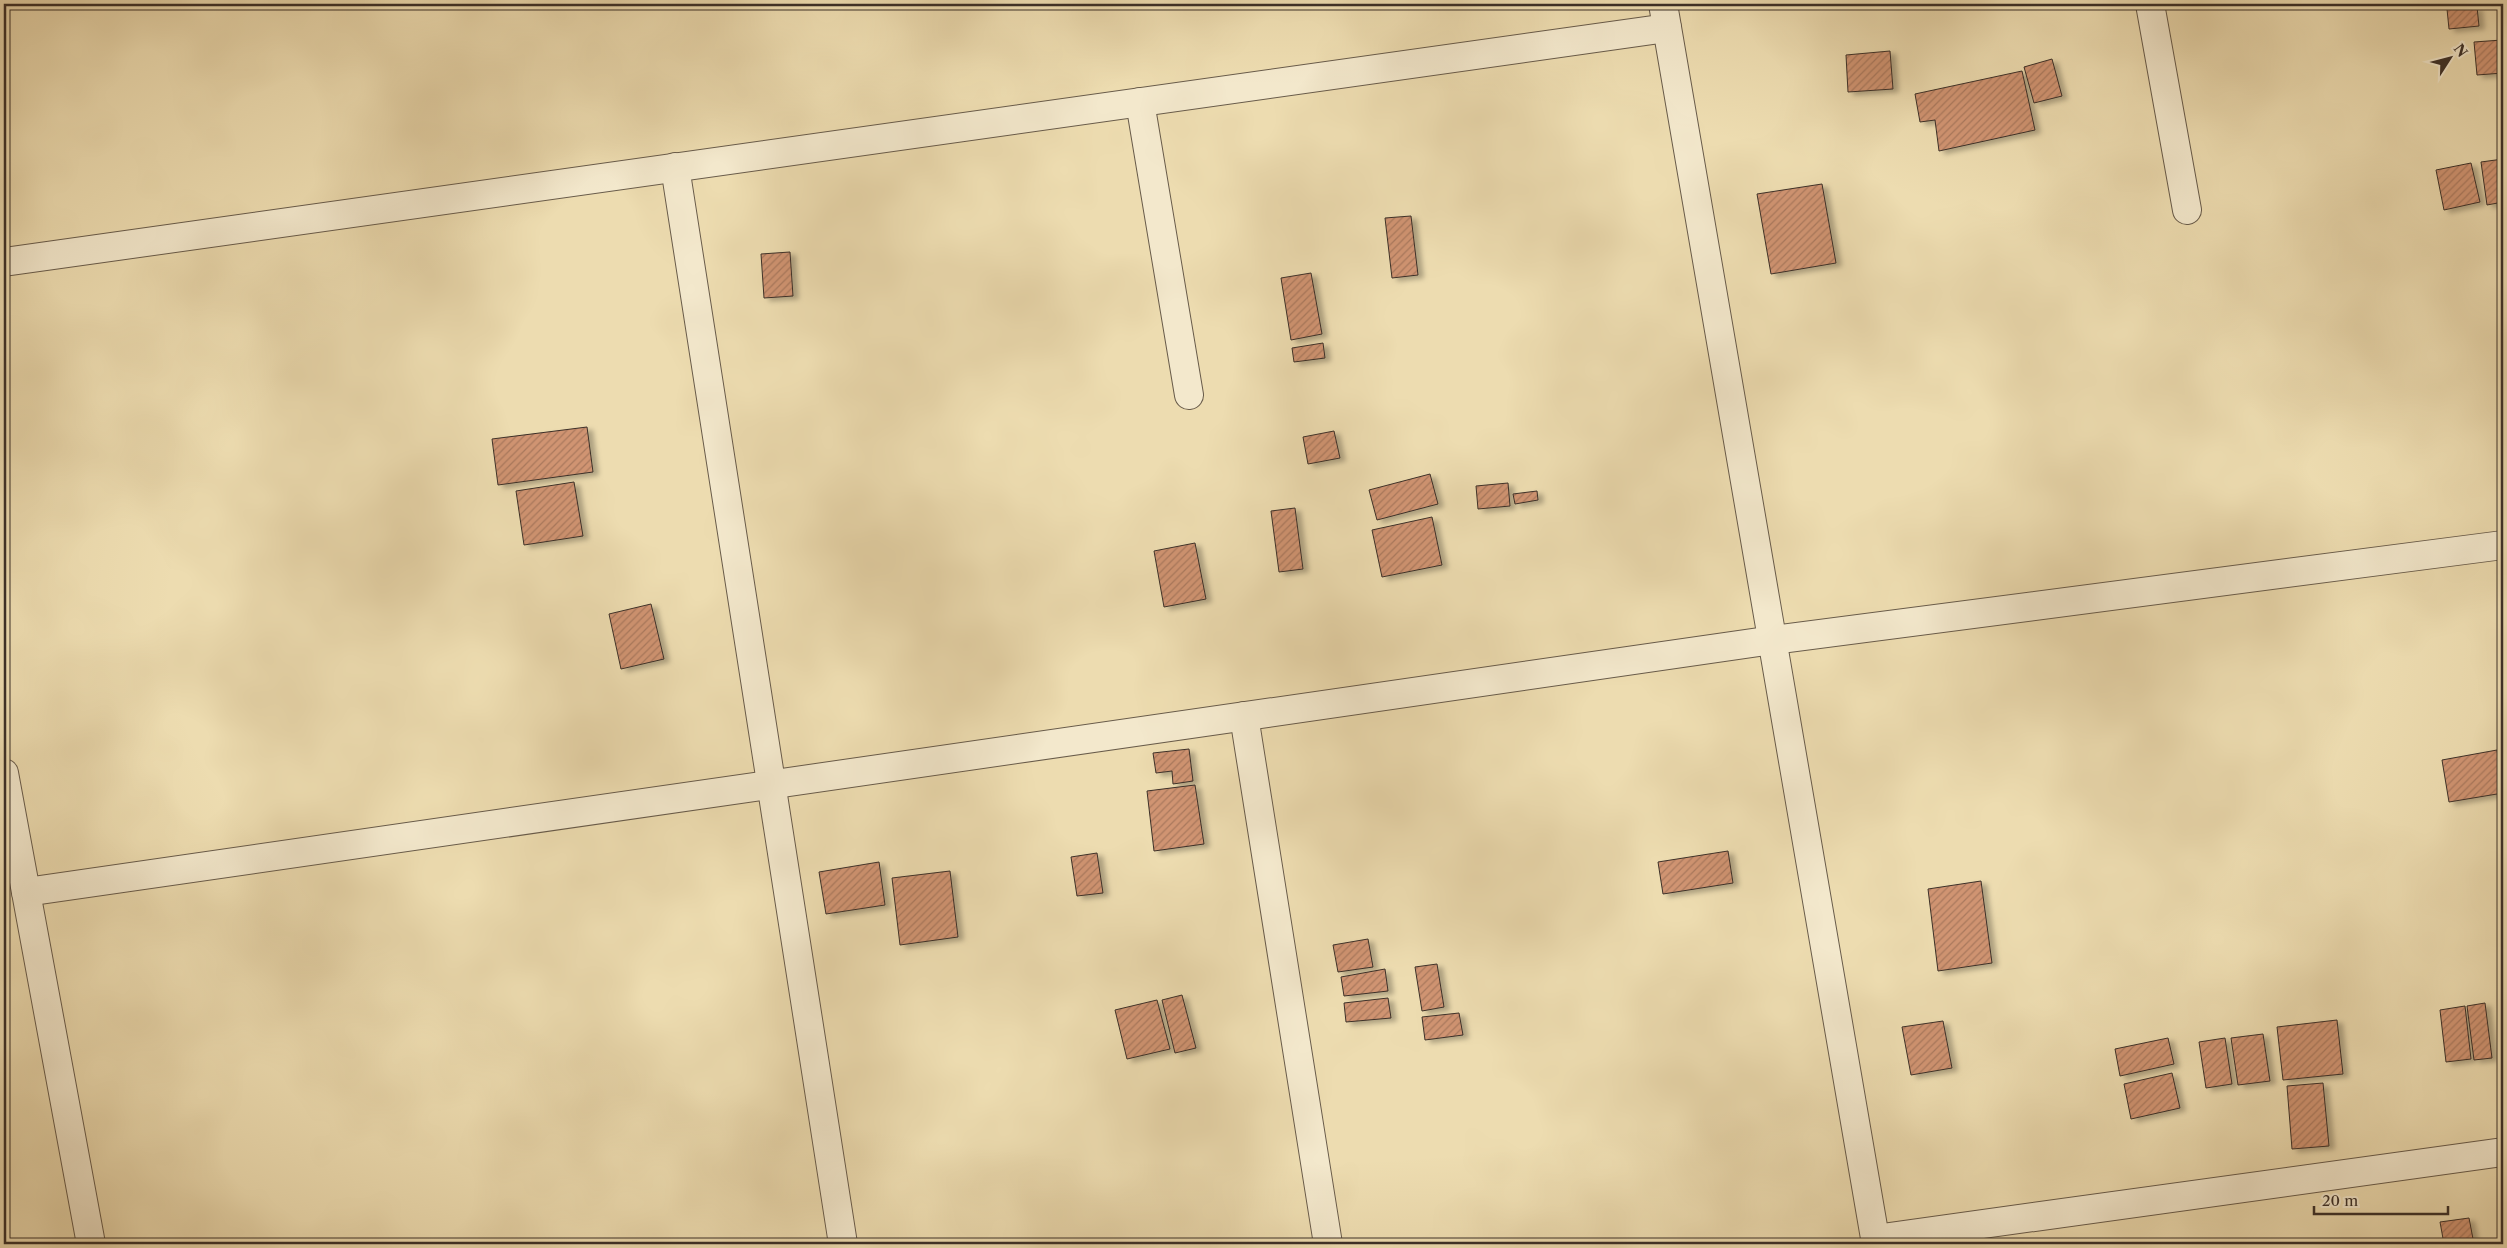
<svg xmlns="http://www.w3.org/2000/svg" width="2507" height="1248" font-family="'Libre Caslon Text',serif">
<defs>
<pattern id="building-hatch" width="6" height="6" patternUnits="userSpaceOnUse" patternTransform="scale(1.25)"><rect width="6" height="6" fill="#d09472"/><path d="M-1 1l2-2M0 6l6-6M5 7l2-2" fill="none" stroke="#aa795e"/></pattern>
<filter id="shadow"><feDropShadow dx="5.5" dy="3" stdDeviation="2.5" flood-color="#0004"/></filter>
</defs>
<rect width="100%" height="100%" fill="#eddcb0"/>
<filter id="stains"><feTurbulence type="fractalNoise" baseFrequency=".004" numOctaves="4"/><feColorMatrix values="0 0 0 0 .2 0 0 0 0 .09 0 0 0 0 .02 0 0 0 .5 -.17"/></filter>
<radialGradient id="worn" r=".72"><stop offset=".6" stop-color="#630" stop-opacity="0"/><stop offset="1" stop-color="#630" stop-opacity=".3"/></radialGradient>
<g fill="url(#building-hatch)" stroke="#3c3028" filter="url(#shadow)">
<polygon points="2477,7 2479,26 2449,29 2447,9"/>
<polygon points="2502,40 2503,73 2477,75 2474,42"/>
<polygon points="1890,51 1893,89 1848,92 1846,55"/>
<polygon points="2052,59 2062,96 2034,103 2024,67"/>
<polygon points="2022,71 2035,130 1939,151 1935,120 1920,122 1915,94"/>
<polygon points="2503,159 2503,202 2487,205 2481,162"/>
<polygon points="2471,163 2480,202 2444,210 2436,170"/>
<polygon points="1822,184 1836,263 1771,274 1757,194"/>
<polygon points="1411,216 1418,275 1392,278 1385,218"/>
<polygon points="790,252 793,296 764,298 761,254"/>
<polygon points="1311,273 1322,334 1291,340 1281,278"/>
<polygon points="1323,343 1325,358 1294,362 1292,348"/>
<polygon points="587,427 593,472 498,485 492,439"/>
<polygon points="1334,431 1340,458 1308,464 1303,437"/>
<polygon points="1430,474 1438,504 1377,520 1369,490"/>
<polygon points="574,482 583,536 524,545 516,491"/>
<polygon points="1508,483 1510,506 1478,509 1476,486"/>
<polygon points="1537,491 1538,500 1515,504 1513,494"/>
<polygon points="1295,508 1303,569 1279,572 1271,511"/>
<polygon points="1432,517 1442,565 1382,577 1372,530"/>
<polygon points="1195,543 1206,599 1164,607 1154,551"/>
<polygon points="651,604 664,659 621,669 609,614"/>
<polygon points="1189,749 1193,781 1173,784 1172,771 1156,773 1153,753"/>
<polygon points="2497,750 2503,793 2449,802 2442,760"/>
<polygon points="1195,785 1204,844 1154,851 1147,791"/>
<polygon points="1728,851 1733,883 1663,894 1658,862"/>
<polygon points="1097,853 1103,893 1077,896 1071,857"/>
<polygon points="879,862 885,905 826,914 819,872"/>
<polygon points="950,871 958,937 900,945 892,878"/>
<polygon points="1981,881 1992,963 1938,971 1928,889"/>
<polygon points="1368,939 1373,967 1338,972 1333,945"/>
<polygon points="1437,964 1444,1007 1422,1011 1415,967"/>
<polygon points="1385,969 1388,991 1344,996 1341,977"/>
<polygon points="1182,995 1196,1048 1175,1053 1162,1000"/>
<polygon points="1388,998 1391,1018 1346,1022 1344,1003"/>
<polygon points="1157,1000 1170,1049 1127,1059 1115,1010"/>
<polygon points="2485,1003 2492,1058 2474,1060 2467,1006"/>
<polygon points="2465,1006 2471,1059 2446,1062 2440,1010"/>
<polygon points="1459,1013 1463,1035 1425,1040 1422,1017"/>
<polygon points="2337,1020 2343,1074 2283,1080 2277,1027"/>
<polygon points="1943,1021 1952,1068 1911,1075 1902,1027"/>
<polygon points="2263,1034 2270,1081 2238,1085 2231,1038"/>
<polygon points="2168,1038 2174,1064 2120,1076 2115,1049"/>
<polygon points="2225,1038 2232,1084 2206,1088 2199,1042"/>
<polygon points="2172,1073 2180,1108 2131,1119 2124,1084"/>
<polygon points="2323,1083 2329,1146 2292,1149 2287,1086"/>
<polygon points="2469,1218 2474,1244 2444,1244 2440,1222"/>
</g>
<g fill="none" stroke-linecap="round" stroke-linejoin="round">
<g stroke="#685b4a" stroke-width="30">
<g id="minor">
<polyline points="1663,4 1876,1244"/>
<polyline points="2150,4 2187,210"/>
<polyline points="1140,102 1189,395"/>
<polyline points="675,167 843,1244"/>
<polyline points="4,262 1667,28"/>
<polyline points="1244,716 1328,1244"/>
<polyline points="4,773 91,1244"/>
<polyline points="26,892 1773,640 2503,545"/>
<polyline points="1875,1239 2503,1152"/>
</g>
</g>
<use href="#minor" stroke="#f3e8cc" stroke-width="28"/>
</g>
<rect width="2507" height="1248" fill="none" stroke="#eddcb0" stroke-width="20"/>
<rect x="5" y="5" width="2497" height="1238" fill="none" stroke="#3c3028" stroke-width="2.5"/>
<rect x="10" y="10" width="2487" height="1228" fill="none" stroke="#3c3028"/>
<g transform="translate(2450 58) rotate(54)" stroke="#f3e8cc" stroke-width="4" paint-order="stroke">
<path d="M0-4L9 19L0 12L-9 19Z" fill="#3c3028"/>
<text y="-8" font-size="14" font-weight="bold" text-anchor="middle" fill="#3c3028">N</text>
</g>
<path d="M2314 1206v8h134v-8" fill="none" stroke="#3c3028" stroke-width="2.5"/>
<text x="2322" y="1206" font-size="15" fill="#3c3028" stroke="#f3e8cc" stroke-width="4" paint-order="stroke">20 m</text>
<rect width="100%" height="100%" filter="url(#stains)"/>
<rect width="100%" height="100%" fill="url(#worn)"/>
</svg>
